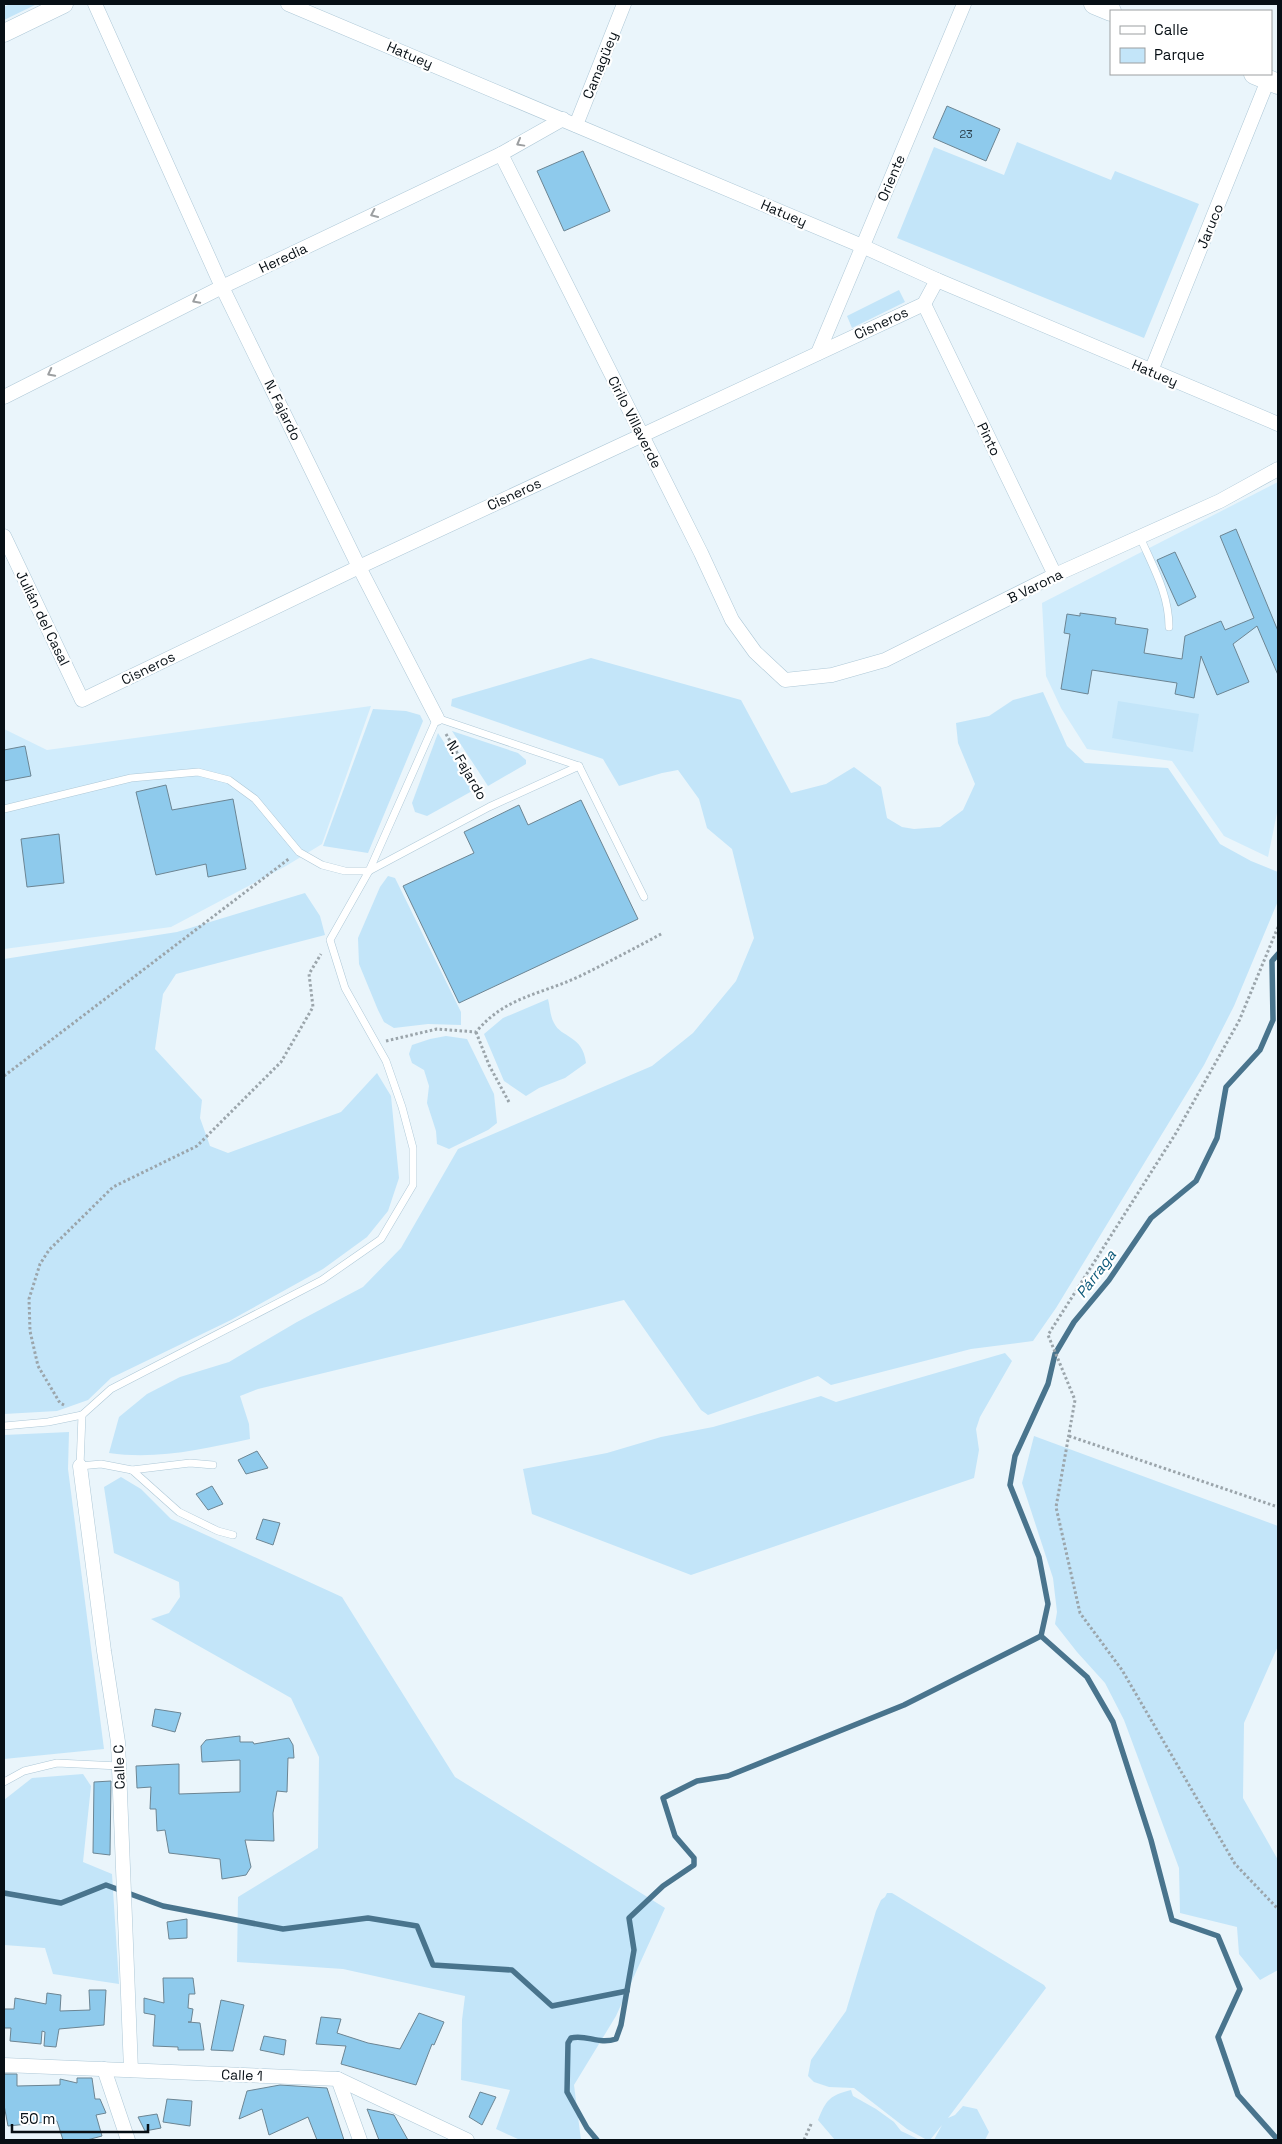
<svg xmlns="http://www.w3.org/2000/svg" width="1282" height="2144" font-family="'Space Grotesk',sans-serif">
<rect width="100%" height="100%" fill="#eaf5fb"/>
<g fill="#d0ecfc">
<polygon points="1278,482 1278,808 1268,857 1224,836 1172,761 1087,749 1061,708 1046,676 1042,603"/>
<polygon points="371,706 322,844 286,866 171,927 4,949 4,729 47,750"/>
</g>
<g fill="#c3e5f9">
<polygon points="10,4 37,4 4,20 4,7"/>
<polygon points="1017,142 1111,180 1115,171 1199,204 1144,338 897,238 934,147 1004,175"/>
<polygon points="899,290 905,302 852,328 847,316"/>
<path d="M591 658 741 700 791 793 826 784 854 767 881 787 887 818 902 827 914 829 940 827 963 810 975 784 958 743 956 723 989 716 1013 700 1043 692 1067 746 1085 763 1168 768 1220 844 1251 861 1278 872V901L1234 1006 1204 1065 1056 1308 1033 1341 971 1349 831 1385 818 1376 708 1415 701 1410 624 1300 258 1389 240 1396 249 1424 250 1439C203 1449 157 1460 109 1453L119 1417 147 1394 180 1377 229 1362 297 1322 363 1287 401 1248 458 1149 652 1066 693 1033 736 981 754 938 732 849 707 828 699 799 678 770 662 773 619 786 603 759 451 706 452 699Z"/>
<polygon points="1118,701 1199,714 1193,752 1112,738"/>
<polygon points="373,709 406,711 420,715 423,721 368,853 323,846"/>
<polygon points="452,731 518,753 526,760 526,764 488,786"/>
<polygon points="438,733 474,790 427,816 415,812 412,803"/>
<polygon points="388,876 395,878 461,1012 461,1025 428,1024 394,1028 384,1022 378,1010 359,964 358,938 380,887"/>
<polygon points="305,893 320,916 325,935 176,974 163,994 155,1049 202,1100 200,1118 210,1146 228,1153 341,1112 377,1073 391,1096 399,1178 388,1211 367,1237 323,1269 231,1320 111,1378 88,1400 57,1411 4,1414 4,959 177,932"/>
<path d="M548 999C550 1006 550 1016 554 1023 561 1038 583 1035 586 1063L565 1078 539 1088 526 1096 504 1081 484 1034 503 1018Z"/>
<polygon points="446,1036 467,1039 494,1094 497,1123 488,1130 449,1149 437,1144 436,1131 427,1103 429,1086 424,1070 412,1063 409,1054 412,1045 430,1039"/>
<polygon points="1005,1353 1012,1361 980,1417 976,1429 979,1450 974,1478 691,1575 532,1514 523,1469 607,1453 661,1437 713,1427 821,1396 836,1402"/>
<polygon points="69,1432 68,1469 104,1749 4,1759 4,1435"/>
<polygon points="1034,1436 1278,1526 1278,1646 1244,1723 1243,1798 1278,1860 1278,1970 1260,1980 1239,1954 1237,1927 1180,1913 1179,1868 1124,1720 1105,1683 1077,1652 1055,1624 1057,1612 1053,1578 1022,1483"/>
<polygon points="121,1477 141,1489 171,1519 342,1597 455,1777 665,1908 616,2016 574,2085 581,2140 520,2140 496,2129 510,2090 461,2080 462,2020 465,1996 343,1969 237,1962 238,1897 318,1848 319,1757 291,1698 151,1619 169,1613 180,1597 179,1582 114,1553 104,1487"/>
<polygon points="83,1774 91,1786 83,1862 112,1874 119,1984 53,1974 45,1948 4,1945 4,1800 32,1778"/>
<polygon points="887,1893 892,1893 1044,1985 1046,1988 948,2118 955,2115 963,2106 977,2109 989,2132 985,2140 934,2140 942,2125 930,2140 927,2140 907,2129 854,2088 829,2087 814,2082 808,2076 811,2060 846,2011 876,1911 881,1900 885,1897"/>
<path d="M851 2090 853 2096 876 2109 894 2122 901 2131 920 2140H835L818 2120C826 2100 830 2095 851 2090Z"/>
</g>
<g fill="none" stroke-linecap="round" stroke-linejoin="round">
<g stroke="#49748d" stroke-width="5.5">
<polyline points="1041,1636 1048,1604 1039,1557 1010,1485 1015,1456 1048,1384 1055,1354 1074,1322 1109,1280 1151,1218 1196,1181 1217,1138 1226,1087 1260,1050 1273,1020 1272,961 1278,954"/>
<polyline points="1041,1636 1087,1677 1113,1722 1151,1840 1172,1920 1218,1936 1240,1989 1218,2037 1238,2095 1278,2140"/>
<polyline points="4,1893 61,1903 106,1885 163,1906 283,1929 368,1918 417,1926 433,1965 512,1970 552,2006 627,1991"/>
<path d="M597 2140 587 2128 567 2092 568 2043 571 2038C587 2034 598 2045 616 2039L621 2025 634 1950 629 1918 663 1886 694 1865V1858L675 1836 663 1798 697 1781 728 1776 904 1705 1041 1636"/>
</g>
</g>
<g fill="#8ecaec" stroke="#6c8593">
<polygon points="947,106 1000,129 986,161 933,138"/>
<polygon points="583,151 610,211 564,231 537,171"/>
<polygon points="1236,529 1278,631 1278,675 1257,626 1233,644 1249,682 1217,695 1201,656 1194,698 1175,694 1177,683 1092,670 1088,694 1061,689 1070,634 1064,633 1067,614 1080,616 1080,613 1116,618 1115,624 1148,629 1144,653 1182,659 1185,636 1221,621 1225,630 1254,618 1220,536"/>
<polygon points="1175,552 1196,597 1178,606 1157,560"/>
<polygon points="25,746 31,776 4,781 4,750"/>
<polygon points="166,785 172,810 233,799 246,869 208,877 206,864 156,875 136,792"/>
<polygon points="581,800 638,919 459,1003 403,886 474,853 464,832 519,805 528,825"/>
<polygon points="59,834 64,883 27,887 21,839"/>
<polygon points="257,1451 268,1468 246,1474 238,1460"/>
<polygon points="212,1486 223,1504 208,1510 196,1494"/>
<polygon points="263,1519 280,1523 273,1545 256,1539"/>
<polygon points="155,1709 181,1713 175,1732 152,1726"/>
<polygon points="240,1736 240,1742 253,1742 254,1744 289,1738 293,1745 294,1758 288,1758 287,1792 277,1791 273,1813 274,1841 245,1840 251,1867 246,1875 222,1879 220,1859 169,1853 165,1830 157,1831 156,1809 150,1809 151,1787 137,1788 136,1766 179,1764 179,1794 240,1792 240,1760 202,1762 201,1746 206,1740"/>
<polygon points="111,1781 110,1855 93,1853 94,1782"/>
<polygon points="187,1919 187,1938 169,1939 167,1922"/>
<polygon points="163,1978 193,1978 195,1994 189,1994 188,2008 193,2009 191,2022 188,2022 200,2023 204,2050 178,2050 178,2047 153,2046 155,2015 144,2013 144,1998 164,2003"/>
<polygon points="89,1990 106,1990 104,2025 59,2029 56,2047 44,2046 45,2032 42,2031 41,2044 10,2041 11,2028 4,2028 4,2009 14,2009 15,1998 46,2004 47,1993 61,1995 60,2011 90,2010"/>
<polygon points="221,2000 244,2005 233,2051 211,2050"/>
<polygon points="419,2013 444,2022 434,2045 432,2044 416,2085 341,2064 346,2046 316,2044 321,2017 341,2019 337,2033 368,2043 400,2049"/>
<polygon points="264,2036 286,2040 284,2055 260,2050"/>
<polygon points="4,2074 17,2074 17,2086 60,2085 60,2079 77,2083 77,2078 92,2078 95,2099 100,2099 106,2113 96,2115 102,2136 87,2140 63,2140 57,2121 8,2126 4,2105"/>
<polygon points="280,2085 327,2088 344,2140 317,2140 308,2117 269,2135 262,2109 239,2119 247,2091"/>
<polygon points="480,2092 496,2097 482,2125 469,2117"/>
<polygon points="167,2099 192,2101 190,2126 163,2122"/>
<polygon points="367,2109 394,2115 408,2140 379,2140"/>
<polygon points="157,2114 161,2128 145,2131 138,2117"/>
</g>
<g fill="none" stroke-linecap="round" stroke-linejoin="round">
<g stroke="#aec8d7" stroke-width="8">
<g id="service">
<path d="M1140 537C1153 567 1169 594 1169 627"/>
<polyline points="4,809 131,778 198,772 229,780 255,799 299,852 322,865 345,871 369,871 489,807 579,766 644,897"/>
<polyline points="82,1415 80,1466 101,1464 132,1470 179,1512 218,1531 233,1535"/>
<polyline points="4,1426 48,1422 82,1415 111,1389 322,1280 381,1239 413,1185 413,1148 402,1107 386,1061 345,988 330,940 369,871 437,718 579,766"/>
<polyline points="132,1470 190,1463 213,1465"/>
<polyline points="4,1782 24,1771 57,1763 119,1766"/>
</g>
</g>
<g stroke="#aec8d7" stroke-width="15">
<g id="minor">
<polyline points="95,4 222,287 359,567 437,718"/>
<polyline points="288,4 862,246 937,280 1278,424"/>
<polyline points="576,125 624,4"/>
<polyline points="501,154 701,553 732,620 755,652 785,680 832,675 885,660 1055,575 1220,501 1278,469"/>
<polyline points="924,304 1055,575"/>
<polyline points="818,353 964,4"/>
<polyline points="1151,371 1268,80"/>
<polyline points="4,397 222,287 501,154 563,119"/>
<polyline points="4,536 82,700 359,567 924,304 937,280"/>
<polyline points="80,1466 104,1651 118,1742 131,2070"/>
<polyline points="4,2065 338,2079 467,2140"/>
<polyline points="104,2069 128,2140"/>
<polyline points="338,2079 360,2140"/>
</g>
</g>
<g stroke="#aec8d7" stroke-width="19">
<polyline id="tertiary" points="4,33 64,4"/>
</g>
<g stroke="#aec8d7" stroke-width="21">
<g id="secondary">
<polyline points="1094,4 1111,11"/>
<polyline points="1254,74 1278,84"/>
</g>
</g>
<g stroke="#9ba5ab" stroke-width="3" stroke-dasharray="2.5 2.5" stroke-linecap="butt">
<polyline points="446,734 483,797"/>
<polyline points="1278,927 1239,1021 1176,1133 1048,1335 1075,1400 1056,1507 1080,1613 1122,1670 1235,1864 1278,1909"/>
<polyline points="476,1032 489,1065 510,1104"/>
<path d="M386 1041 437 1029 476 1032C505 997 539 995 578 977 607 963 635 948 663 933"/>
<polyline points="4,1076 290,858"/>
<polyline points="64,1405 60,1403 38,1366 30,1331 29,1299 40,1264 49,1250 113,1187 197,1146 281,1062 313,1007 309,974 321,954"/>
<polyline points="1069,1436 1278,1507"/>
<polyline points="804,2140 812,2122"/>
</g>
<use href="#service" stroke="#fff" stroke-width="7"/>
<use href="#minor" stroke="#fff" stroke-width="14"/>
<use href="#tertiary" stroke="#fff" stroke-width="18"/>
<use href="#secondary" stroke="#fff" stroke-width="20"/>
</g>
<defs><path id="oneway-chevron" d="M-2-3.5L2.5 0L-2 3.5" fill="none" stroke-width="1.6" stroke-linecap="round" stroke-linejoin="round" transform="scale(1.25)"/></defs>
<g stroke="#9c9fa1">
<use href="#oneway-chevron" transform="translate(520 143) rotate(151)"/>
<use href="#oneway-chevron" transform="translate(374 214) rotate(155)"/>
<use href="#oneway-chevron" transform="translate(196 300) rotate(153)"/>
<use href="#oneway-chevron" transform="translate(51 373) rotate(153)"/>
</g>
<g text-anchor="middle" stroke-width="4.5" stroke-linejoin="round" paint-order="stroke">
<g font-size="11" fill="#293e4b">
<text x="966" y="138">23</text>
</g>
<g font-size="14" fill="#070f15" stroke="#fff">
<text transform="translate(410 55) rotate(23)" y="5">Hatuey</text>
<text transform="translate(600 65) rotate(-68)" y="5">Camagüey</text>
<text transform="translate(891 178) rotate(-67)" y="5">Oriente</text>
<text transform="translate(784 213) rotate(23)" y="5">Hatuey</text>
<text transform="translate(1210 226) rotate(-68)" y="5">Jaruco</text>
<text transform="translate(283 258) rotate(-25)" y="5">Heredia</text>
<text transform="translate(881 323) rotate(-25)" y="5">Cisneros</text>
<text transform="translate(1155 373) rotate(23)" y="5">Hatuey</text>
<text transform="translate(283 410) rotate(64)" y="5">N. Fajardo</text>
<text transform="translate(635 422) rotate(63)" y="5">Cirilo Villaverde</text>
<text transform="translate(989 439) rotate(64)" y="5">Pinto</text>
<text transform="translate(514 494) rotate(-25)" y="5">Cisneros</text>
<text transform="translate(1035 586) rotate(-26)" y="5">B Varona</text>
<text transform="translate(43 618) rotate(64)" y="5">Julián del Casal</text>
<text transform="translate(148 668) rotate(-26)" y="5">Cisneros</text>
<text transform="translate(467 770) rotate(60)" y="5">N. Fajardo</text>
<text transform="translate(119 1767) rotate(-92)" y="5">Calle C</text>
<text transform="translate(242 2075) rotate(2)" y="5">Calle 1</text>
</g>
<g font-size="15" font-style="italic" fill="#0d5a7a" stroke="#fff">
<text transform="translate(1096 1274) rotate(-53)" y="5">Párraga</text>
</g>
</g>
<rect width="1282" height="2144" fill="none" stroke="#070f15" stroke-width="10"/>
<rect x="1110" y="10" width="162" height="65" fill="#ffffff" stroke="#9c9fa1"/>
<rect x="1120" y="26" width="25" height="8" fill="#ffffff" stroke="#9c9fa1"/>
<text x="1154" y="35" font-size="15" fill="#070f15">Calle</text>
<rect x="1120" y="48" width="25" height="15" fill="#c3e5f9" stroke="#9c9fa1"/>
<text x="1154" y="60" font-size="15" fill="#070f15">Parque</text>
<path d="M12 2124v8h136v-8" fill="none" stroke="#070f15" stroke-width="2.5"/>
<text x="20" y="2124" font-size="15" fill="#070f15" stroke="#ffffff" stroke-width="4" paint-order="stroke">50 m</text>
</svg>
